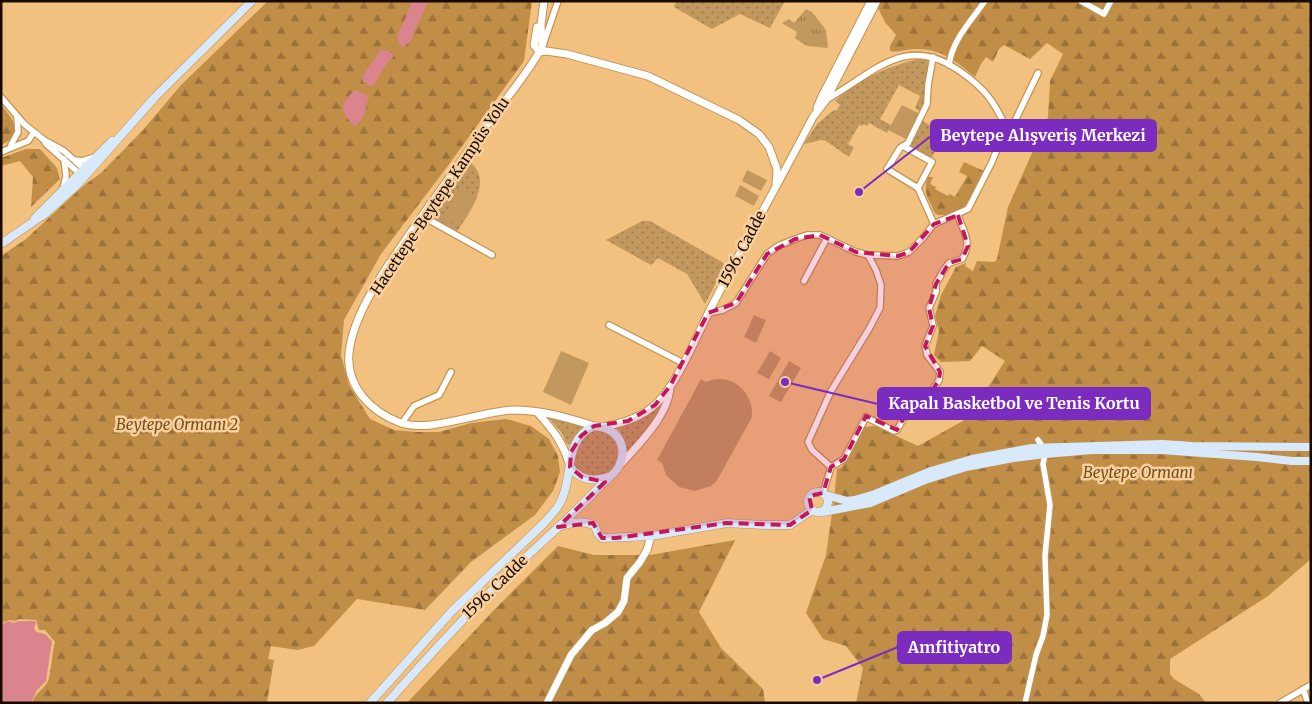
<svg xmlns="http://www.w3.org/2000/svg" width="1312" height="704" font-family="Merriweather,serif">
<defs>
<pattern id="grass-dots" width="8" height="8" patternUnits="userSpaceOnUse" patternTransform="scale(1.25)"><rect width="8" height="8" fill="#c3985e"/><path d="M2 2h.1M6 6h.1" fill="none" stroke="#9d7a4b" stroke-width="1.8" stroke-linecap="round"/></pattern>
<pattern id="forest-firs" width="22" height="20" patternUnits="userSpaceOnUse" patternTransform="scale(1.25)"><rect width="22" height="20" fill="#c18e48"/><path d="M5 1l3.5 6h-7zM16 11l3.5 6h-7z" fill="#9c723a"/></pattern>
<pattern id="park-tufts" width="24" height="20" patternUnits="userSpaceOnUse" patternTransform="scale(1.25)"><rect width="24" height="20" fill="#c3985e"/><path d="M3 7l-1-3M5 7V3M7 7l1-3M15 17l-1-3M17 17v-4M19 17l1-3" fill="none" stroke="#9d7a4b"/></pattern>
</defs>
<rect width="100%" height="100%" fill="#f2c180"/>
<g fill="url(#grass-dots)">
<polygon points="676,1 785,1 770,28 740,14 712,29 674,7"/>
<path d="M923 58 928 59 926 99 921 112 915 108 920 96 899 85 880 119 891 125 887 133 869 123 867 126 863 124 862 126 859 125 848 144 854 147 849 157 826 141 821 140 804 144 817 124 834 110H837L840 105 835 101C859 78 891 65 923 58Z"/>
<polygon points="923,121 945,135 932,157 930,157 910,146 910,144"/>
<path d="M470 162C494 181 469 213 457 232L428 217 464 165Z"/>
<polygon points="642,221 650,221 722,262 725,266 705,304 687,274 658,258 651,265 606,240"/>
<path d="M663 399 664 400 653 420 628 453 624 439 617 427C637 424 651 415 663 399Z"/>
<polygon points="549,418 576,424 585,428 580,431 570,445 566,443 562,433"/>
<path d="M597 430 612 436C624 454 617 475 594 477 590 477 587 477 583 475 580 473 577 470 574 467 571 453 581 434 597 430Z"/>
</g>
<g fill="url(#forest-firs)">
<path d="M268 1H532L524 61 447 167 381 254 344 320 341 355 349 385 370 419 394 430 416 432H439L471 423 506 419 531 426 549 439 558 456 560 472 553 491 535 515 471 562 425 610 357 599 314 646 297 650 271 646 268 659 274 660 267 703H32C37 691 41 692 47 683 51 678 52 651 55 642L45 630H39L36 620 19 619 15 621 9 620 1 623V256L26 239 82 187 102 172 143 130 181 85Z"/>
<path d="M881 1H1311V559L1268 596 1170 659V674L1174 679 1199 694 1206 703H856L863 668 846 646 823 639 806 613 826 555 834 499 837 469 842 467 863 427 875 426 918 446 968 418 1005 361 982 346 970 361 941 362 934 355 939 331 935 316 941 295 956 267 966 263 965 266 973 271 977 261 994 262 997 259 1008 207 1048 117 1050 81 1063 54 1047 43 1030 59 1004 45 999 49 993 62 986 57 981 64 975 77C956 61 941 48 914 49 905 49 899 53 890 51V46L896 35 885 22 878 8Z"/>
<path d="M1 105C13 119 25 134 1 145Z"/>
<polygon points="26,149 40,149 57,168 60,179 31,207 33,177 20,161 1,166 1,158"/>
<path d="M964 162 984 171C974 192 967 217 938 215L935 213C929 199 922 192 928 177H933L930 184 936 187 935 189 948 196 949 194 955 197 967 176 959 172Z"/>
<polygon points="735,540 699,612 721,648 763,689 765,703 407,703 494,610 558,546 594,555 650,555"/>
</g>
<polygon fill="url(#park-tufts)" points="806,9 812,12 826,30 828,48 807,46 795,38 797,32 782,23 789,19 794,23"/>
<g fill="#c3985e">
<polygon points="902,105 920,114 906,139 888,130"/>
<polygon points="747,170 767,180 761,191 742,181"/>
<polygon points="740,185 759,196 754,206 735,196"/>
<polygon points="461,188 477,198 459,227 443,217"/>
<polygon points="754,315 766,320 756,343 744,337"/>
<polygon points="561,351 589,363 571,405 543,392"/>
<polygon points="770,351 781,358 769,379 757,373"/>
<polygon points="789,361 801,368 781,402 769,396"/>
<path d="M701 379 706 382C731 371 754 392 752 417L716 482 711 486 695 491 679 487 666 475 662 463 657 460Z"/>
</g>
<g fill="#da848d">
<polygon points="412,1 428,1 411,40 404,47 399,45 397,35 406,17"/>
<path d="M381 49 394 54C392 60 390 60 386 65 380 71 378 81 372 87L363 82 362 77Z"/>
<path d="M355 90 369 96C365 107 365 120 355 126 339 112 339 105 355 90Z"/>
<polygon points="8,621 14,623 19,621 35,621 36,623 34,628 36,632 45,634 52,641 46,681 37,690 31,703 1,703 1,625"/>
</g>
<g fill="none" stroke-linecap="round" stroke-linejoin="round">
<g stroke="#c19252" stroke-width="8">
<g id="minor">
<polyline points="1081,1 1104,14 1111,1"/>
<polyline points="543,45 558,1"/>
<path d="M949 65C952 40 971 21 985 1"/>
<polyline points="1,97 24,124 44,140 64,151 84,169"/>
<polyline points="1005,133 1011,129 1038,73"/>
<polyline points="44,140 46,144 80,174"/>
<polyline points="11,145 18,132 17,116"/>
<polyline points="903,146 932,162 918,188"/>
<polyline points="1,152 28,141 34,132"/>
<polyline points="75,160 82,161 95,157"/>
<polyline points="918,188 887,169 900,148 908,143 927,104 928,85 933,57"/>
<polyline points="918,188 934,224"/>
<polyline points="63,189 66,176 64,159"/>
<polyline points="422,216 492,255"/>
<polyline points="804,281 827,238"/>
<path d="M708 313 723 310 736 303 767 254 778 246 795 239 807 235H820L856 252 868 255 898 256 909 252 922 239 934 224 968 209 991 164 1006 128C995 102 984 88 961 72 906 32 874 73 826 100"/>
<polyline points="609,325 683,363"/>
<polyline points="402,423 414,406 439,395 451,372"/>
<polyline points="831,467 812,450 808,442 831,391 869,329 880,308 881,285 876,270 868,255"/>
<path d="M823 493 831 467 844 459 866 417 894 431 897 430 915 398 919 396 928 397 939 380 940 372 927 355 925 346 933 326 929 308 936 292V284L943 271 949 263 962 259C973 242 963 232 958 215"/>
<polyline points="1303,689 1308,703"/>
<polyline points="1025,703 1036,655 1043,636 1047,615 1045,556 1050,505 1043,464 1045,454 1043,447 1038,440"/>
<polyline points="1280,703 1311,685"/>
</g>
</g>
<g stroke="#c19252" stroke-width="9">
<g id="tertiary">
<path d="M544 1 541 25 542 47C528 73 507 97 490 121 461 161 432 201 404 242 383 272 353 315 349 353 346 387 371 412 401 423 430 433 481 411 513 410 542 410 568 418 594 426"/>
<polyline points="537,27 534,45 539,52"/>
<polyline points="539,52 546,51 567,54 648,76 739,120 759,134 769,147 777,169 776,184"/>
<polyline points="817,108 821,98 871,1"/>
<path d="M537 412C553 430 563 442 570 466"/>
<path d="M604 427C622 423 641 418 656 404 679 382 698 332 714 302 746 240 781 179 813 117L826 100 877 1"/>
<path d="M620 465C638 445 669 415 670 387"/>
<polyline points="547,703 571,655 592,630 605,623 618,612 624,601 627,578 640,562 647,550 651,536"/>
</g>
</g>
<g stroke="#c19252" stroke-width="9">
<g id="secondary">
<polyline points="35,218 112,141"/>
<polyline points="1,244 46,213 78,184 155,97 252,1"/>
<path d="M570 467C580 480 593 482 608 477"/>
<circle cx="818" cy="502" r="10"/>
<polyline points="826,495 847,501 855,500 875,494 931,471 972,459 1032,448 1163,444 1192,446 1311,447"/>
<polyline points="823,512 870,503 925,480 966,467 1013,458 1045,454 1092,450 1161,450 1257,457 1292,461 1311,461"/>
<path d="M561 526C572 522 585 520 595 526L598 534 602 538 651 536 727 523 766 525H790L812 510"/>
<path d="M370 703 452 611 542 525C549 517 557 510 561 501 574 475 563 440 594 426 616 427 629 445 619 466 616 473 607 479 601 485 578 510 552 533 527 556 477 603 432 652 387 703"/>
</g>
</g>
<use href="#minor" stroke="#fff" stroke-width="5.5"/>
<use href="#tertiary" stroke="#fff" stroke-width="7"/>
<use href="#secondary" stroke="#d9e9fc" stroke-width="8"/>
</g>
<path fill="#c2185b" fill-opacity="0.2" stroke="#c2185b" stroke-width="4" stroke-dasharray="10 6" stroke-linejoin="round" d="M958 215 968 246 962 259 949 263 936 284 929 308 933 326 925 346 940 372 939 380 928 397H916L897 430 866 416 844 459 831 467 823 493 809 496 812 510 790 525 727 523 616 538H602L593 523 558 527 605 482 582 477 570 467 571 452 581 436 594 426 628 421 655 405 670 386 708 313 736 303 767 254 795 239 820 235 856 252 898 256 909 252 934 224Z"/>
<g text-anchor="middle" stroke-width="5" stroke-linejoin="round" paint-order="stroke">
<g font-size="15" fill="#170a00" stroke="#f8d09e">
<text transform="translate(440 196) rotate(-56)" y="5">Hacettepe-Beytepe Kampüs Yolu</text>
<text transform="translate(742 249) rotate(-62)" y="5">1596. Cadde</text>
<text transform="translate(495 587) rotate(-44)" y="5">1596. Cadde</text>
</g>
<g font-size="15" font-style="italic" fill="#724f1a" stroke="#f8d09e">
<text x="177" y="430">Beytepe Ormanı 2</text>
<text x="1138" y="478">Beytepe Ormanı</text>
</g>
</g>
<path fill="none" stroke="#7b2cbf" stroke-width="2" d="M859 192L931 136M785 382L878 404M817 680L898 647"/>
<g fill="#7b2cbf" stroke="#f8d09e" stroke-width="2">
<circle cx="859" cy="192" r="5"/>
<circle cx="785" cy="382" r="5"/>
<circle cx="817" cy="680" r="5"/>
</g>
<g fill="#7b2cbf" stroke="#7b2cbf" stroke-width="2">
<rect x="931" y="120" width="225" height="31" rx="5"/>
<rect x="878" y="388" width="272" height="31" rx="5"/>
<rect x="898" y="632" width="113" height="31" rx="5"/>
</g>
<g font-size="16" text-anchor="middle" font-weight="bold" fill="#fff">
<text x="1043" y="141">Beytepe Alışveriş Merkezi</text>
<text x="1014" y="409">Kapalı Basketbol ve Tenis Kortu</text>
<text x="954" y="653">Amfitiyatro</text>
</g>
<rect width="1312" height="704" fill="none" stroke="#170a00" stroke-width="5"/>
</svg>
